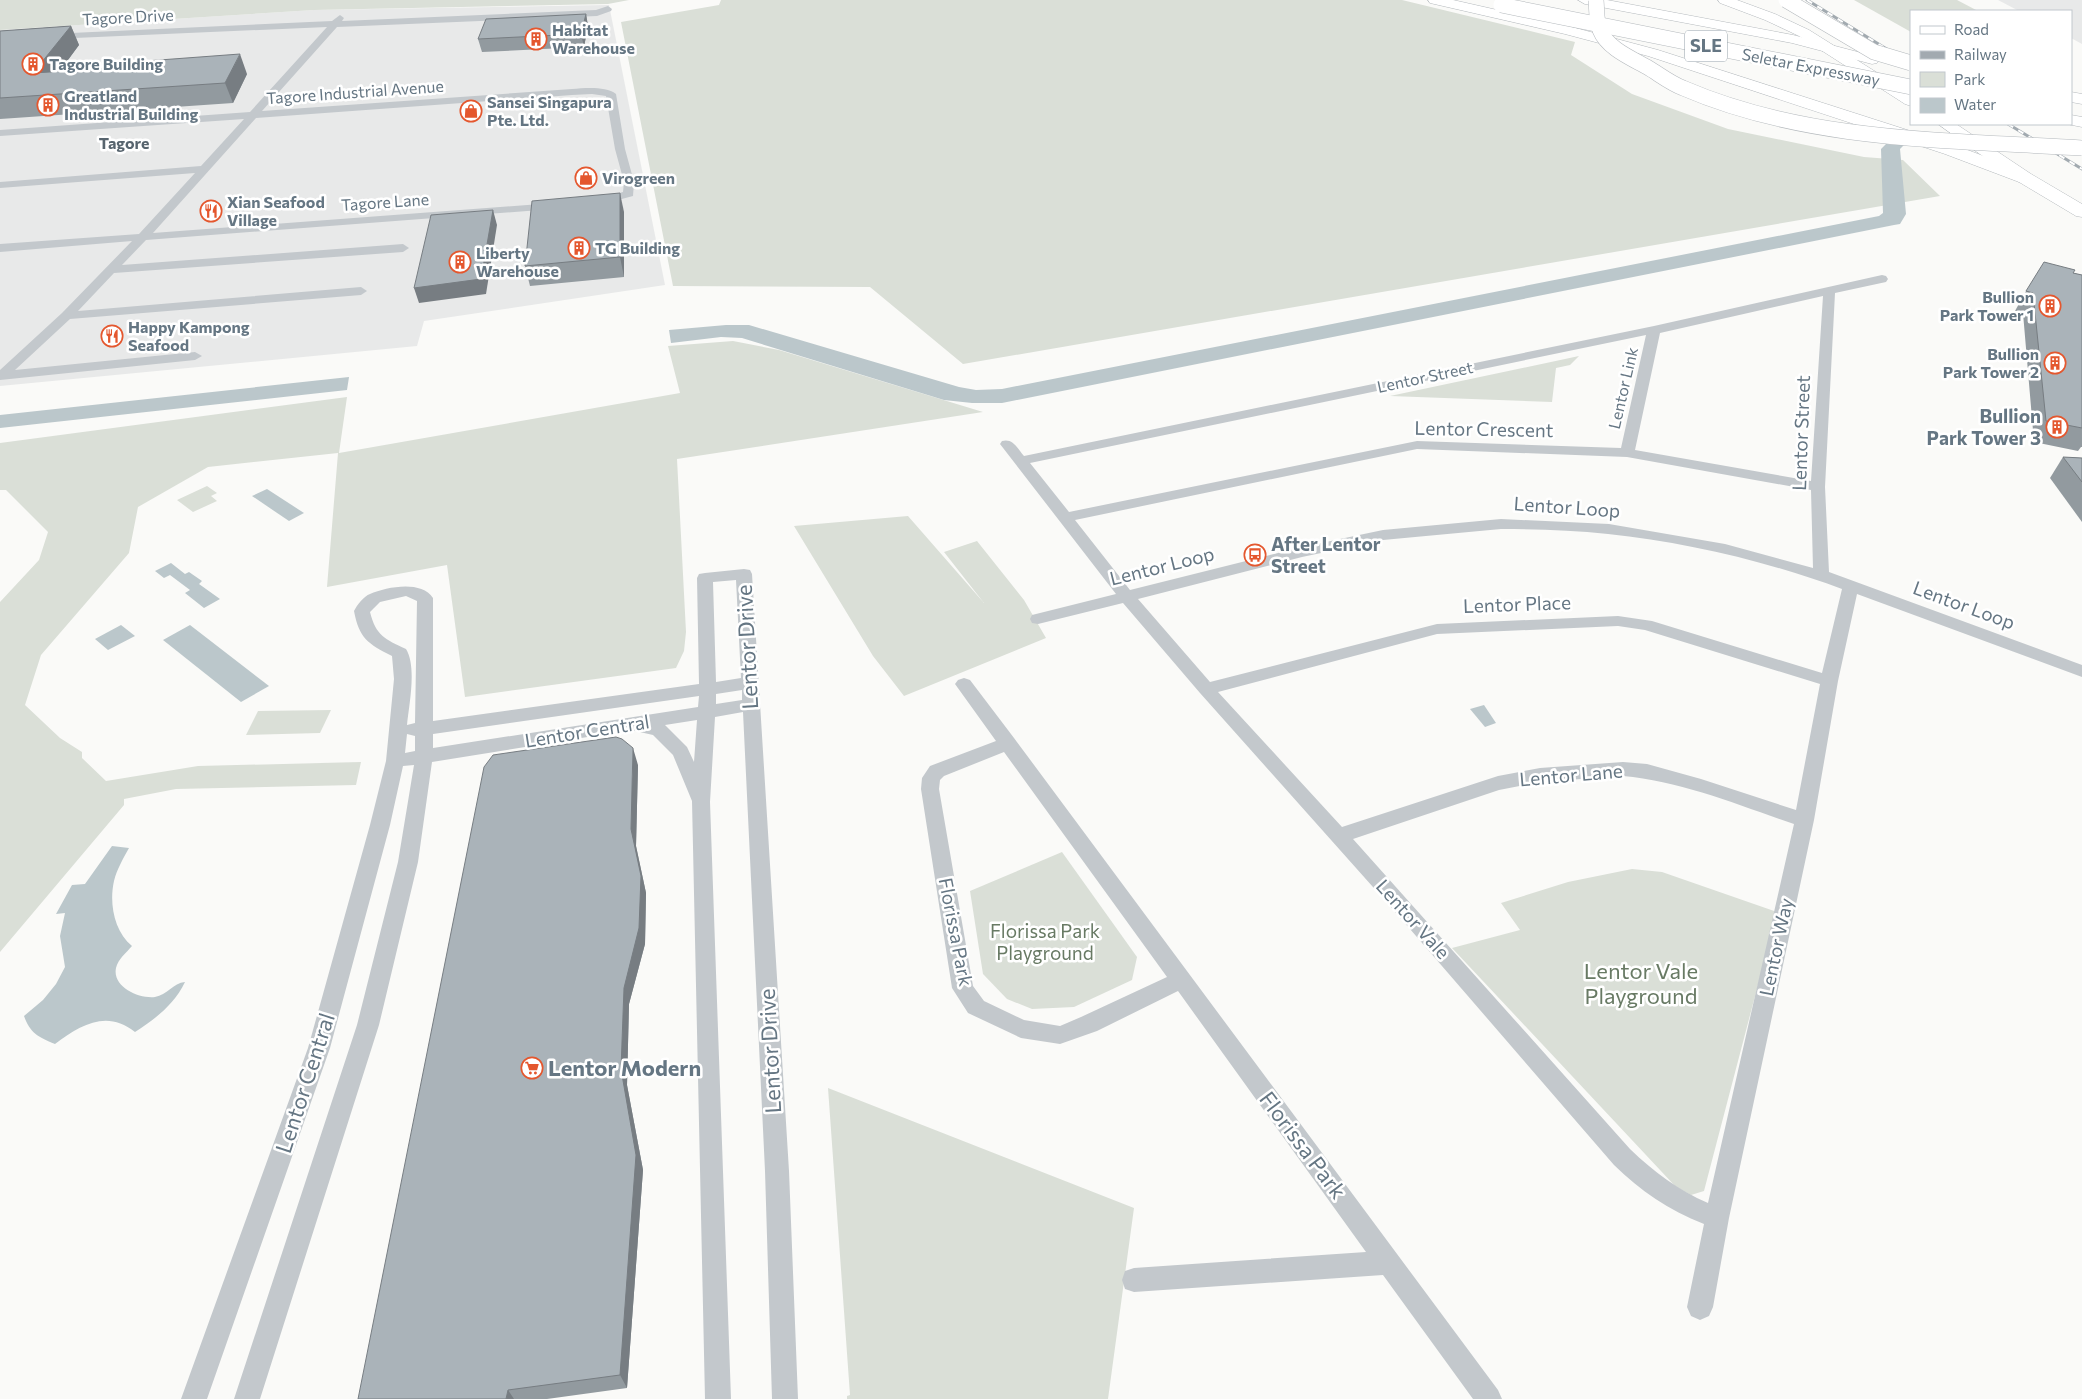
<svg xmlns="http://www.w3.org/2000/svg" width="2082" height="1399" font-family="Commissioner,sans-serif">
<rect width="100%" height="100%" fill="#fafaf8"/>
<g fill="#e8e9e9">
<polygon points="1998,0 2082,0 2082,44 2071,38 2071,11 2019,11"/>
<polygon points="609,5 665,285 424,321 417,346 0,386 0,30 314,10"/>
</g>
<g fill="#dadfd7">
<polygon points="0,0 629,0 608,4 314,10 0,30"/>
<polygon points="721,0 1402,0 1575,42 1571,55 1632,94 1728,129 1864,157 1903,160 1940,196 963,364 870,287 673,286 621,22 719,5"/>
<polygon points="1854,0 1957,0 1978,11 1911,11 1911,32"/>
<polygon points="733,341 779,350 983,412 677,459 686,632 684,651 676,668 465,697 447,565 327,587 338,453 208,467 138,507 129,553 41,655 25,705 60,738 82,752 82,758 106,781 198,766 361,762 356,785 176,789 124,799 124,805 0,952 0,602 39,560 48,532 6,490 0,490 0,443 347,397 339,453 680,393 668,346"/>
<polygon points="1579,356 1570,365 1556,368 1552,402 1390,396"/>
<polygon points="207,486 217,493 211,496 217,501 193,512 177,500"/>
<polygon points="908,516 984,603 944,552 977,541 1024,600 1046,638 904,696 873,656 794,526"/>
<polygon points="331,710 320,733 246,735 258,711"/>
<polygon points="1062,852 1137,957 1132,980 1074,1007 1032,1009 1007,999 983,974 970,891"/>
<polygon points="1632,869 1662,872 1777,912 1704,1191 1691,1195 1675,1186 1452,948 1520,930 1501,903 1568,882"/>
<polygon points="828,1088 1134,1208 1108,1399 847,1399 847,1396 850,1395"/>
</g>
<g fill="#bbc7cb">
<polygon points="1886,144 1904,145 1900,149 1906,214 1900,224 1894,225 1002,403 972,403 944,400 742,338 721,337 671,343 669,330 726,325 749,325 959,387 976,390 1002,389 1879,216 1883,213 1881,149"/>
<polygon points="349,377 347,390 0,428 0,415"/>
<polygon points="267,489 304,513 289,521 252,496"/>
<polygon points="171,563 185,574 189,572 202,581 199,584 220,599 204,608 185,593 190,590 170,575 164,578 155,571"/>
<polygon points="121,625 135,636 108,650 95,639"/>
<polygon points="190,625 269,686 241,702 163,640"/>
<polygon points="1484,705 1496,723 1485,727 1470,709"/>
<path d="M112 846 129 848C123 859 117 869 114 881 109 903 114 931 132 946 126 953 118 959 116 968 112 987 139 999 155 997 167 995 173 983 185 982 174 1005 155 1019 135 1032 107 1009 80 1025 55 1044 38 1037 30 1033 24 1016L43 1000 56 984 65 967 60 936 65 913 56 914 72 885 85 884Z"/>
</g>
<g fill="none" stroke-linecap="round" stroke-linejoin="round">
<g stroke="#b5babe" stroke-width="1">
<g id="primary">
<polygon points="1718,0 1737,0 1775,14 1809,30 1911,94 1911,106 1905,104 1799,36 1765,20 1720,3"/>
<polygon points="1938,124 1956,124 2031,174 2082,204 2082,217 2076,216 2019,182"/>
</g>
</g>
<g stroke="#b4b9bd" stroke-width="1">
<g id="highway">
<polygon points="1428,0 1453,0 1568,26 1658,50 1957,146 2031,174 2034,178 2031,182 2025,183 2019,182 1945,154 1648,56 1565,34 1430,3"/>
<polygon points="1578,0 1607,0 1793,35 1877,57 1879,60 1877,63 1872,64 1792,43 1585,4"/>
<polygon points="2071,92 2082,94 2082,104 2071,102"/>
<polygon points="2071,115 2082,117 2082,127 2067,124 2071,124"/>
</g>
</g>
<g fill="#c3c8cc" fill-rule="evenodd">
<path d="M608 6 612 9 611 11 597 16 337 27 262 111 572 89C585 88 606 86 616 94L625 149 634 182 633 196 599 205 593 202 595 200 623 192 624 182 615 149 606 96 592 94 572 95 256 118 153 233 553 203 559 206 553 209 146 240 122 265 403 244 409 248 403 252 114 273 78 311 361 287 367 291 361 295 70 319 15 370 195 352 202 356 195 360 0 380V370L62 313 132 241 0 252V244L139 234 195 173 0 188V182L201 166 244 119 0 136V130L250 112 327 27 52 39 49 38V34L332 21 340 15 344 18 342 21 596 10Z"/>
<path d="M1882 275 1886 276 1888 279 1886 282 1835 293 1825 487 1829 572 2082 665V677L1857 594 1838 681 1814 820 1729 1218 1713 1307 1709 1316 1700 1320 1691 1316 1687 1307 1704 1224C1668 1210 1641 1191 1614 1165L1397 914 1200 693 1123 603 1038 624 1032 623 1030 619 1032 615 1116 594 1000 444 1002 441C1013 438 1017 448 1024 456L1654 326ZM1823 296 1811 481 1635 450 1660 333ZM1646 335 1621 448 1417 441 1069 512 1030 463ZM1417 449 1627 457 1811 490 1813 568 1725 544 1609 524 1501 519 1383 530 1302 547 1130 590 1075 520ZM1501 529C1537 529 1573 530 1608 534 1685 542 1770 562 1842 589L1822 673 1652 621 1618 616 1437 624 1210 682 1138 599 1302 557 1383 540ZM1618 626 1645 630 1820 684 1796 810 1701 779 1647 764 1623 762 1540 768 1498 776 1342 827 1218 692 1437 634ZM1623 776C1681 781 1738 805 1794 824L1708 1203C1678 1190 1654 1172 1630 1149L1353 839 1499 790 1540 782Z"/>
<path d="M744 569 750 570 752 574 789 1171 798 1399H772L765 1171 743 712 715 717 710 802 731 1399H705L692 801 673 755 653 735 631 730 432 762 418 862 379 1025 260 1399H234L357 1025 398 862 414 765 403 766 390 825 330 1048 207 1399H181L308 1048 370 825 386 761 394 679 392 656C368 644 359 638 354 611 357 605 364 596 370 594 387 587 421 580 433 598V721L699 684 697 578 699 574 705 573ZM736 580 741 678 716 682 713 582ZM406 596 417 601 415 723 407 725C409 705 417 667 406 649 385 639 376 636 370 612L380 602ZM742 690V700L716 704V694ZM699 696 698 707 433 748V734ZM697 720 694 762 687 747 665 725ZM407 734 415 736V751L405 753Z"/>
<path d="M964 678 970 680 1014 738 1498 1390 1502 1399H1473L1383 1275 1134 1292 1125 1289 1122 1280 1125 1271 1134 1268 1366 1252 1178 991 1097 1031 1060 1044 1021 1038 968 1013 952 988 921 789 922 778 930 766 996 741 955 684 958 680ZM1004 752 1167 977 1081 1017 1060 1026 1024 1020 984 1001 973 986 939 789 940 780 944 776Z"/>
</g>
<use href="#primary" fill="#fff" fill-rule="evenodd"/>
<use href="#highway" fill="#fff" fill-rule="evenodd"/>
<g stroke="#a2aab0" stroke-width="3">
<g id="rail">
<polyline points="1807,0 1911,64"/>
<polyline points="2008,124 2082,169"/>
</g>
</g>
<use href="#rail" stroke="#fff" stroke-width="2" stroke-dasharray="6" stroke-linecap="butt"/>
<g stroke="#b4b9bd" stroke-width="16" stroke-linecap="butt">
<g id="highway-bridge">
<path d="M1596 0C1597 10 1596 21 1600 30 1607 48 1631 58 1647 67 1659 74 1670 83 1683 88 1808 142 1948 140 2082 148"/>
<polyline points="1786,0 1874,52 1911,63"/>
<polyline points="1501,5 1911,87"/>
</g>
</g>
<use href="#highway-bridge" stroke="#fff" stroke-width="15"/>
</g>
<g fill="#929a9f">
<polygon points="586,14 588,26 584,47 482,52 478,39"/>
<polygon points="71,26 79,45 59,72 247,74 233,103 0,119 0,31"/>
<polygon points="624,212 624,277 530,286 525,266"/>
<polygon points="2073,273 2082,275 2082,447 2081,447 2078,451 2034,442 2023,313 2015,311 2026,291"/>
<polygon points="2063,457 2082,458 2082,522 2050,478"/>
<polygon points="638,765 636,846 646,893 645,944 629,1004 627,1085 643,1170 627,1388 547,1399 358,1399"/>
</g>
<g fill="#777d82">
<polygon points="586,14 588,26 584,47 581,34"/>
<polygon points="71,26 79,45 43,94 33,73"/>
<polygon points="240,54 247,74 233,103 225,83"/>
<polygon points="620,193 624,212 624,277 620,257"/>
<polygon points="493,210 497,225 486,294 419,303 414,288"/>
<polygon points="633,748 638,765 636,846 646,893 645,944 629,1004 627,1085 643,1170 627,1388 620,1375 621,1069 624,988 631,829"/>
<polygon points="508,1390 514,1399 506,1399"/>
</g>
<g fill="#aab3b9" stroke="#777d82">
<polygon points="586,14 581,34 478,39 486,19"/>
<polygon points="71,26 33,73 116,68 119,63 240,54 225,83 0,98 0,31"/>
<polygon points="620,193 620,257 525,266 532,201"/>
<polygon points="493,210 481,279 414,288 431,215"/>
<polygon points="2044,262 2075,270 2073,273 2082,275 2082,428 2046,421 2033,293 2026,291"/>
<polygon points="2063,457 2082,458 2082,482"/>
<polygon points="616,737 622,739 633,748 631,829 641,876 639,928 624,988 621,1069 636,1155 620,1375 508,1390 506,1399 358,1399 484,767 493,755"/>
</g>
<defs>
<g id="building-ring" transform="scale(1.125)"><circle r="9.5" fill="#fff" stroke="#e4572e" stroke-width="1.5"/><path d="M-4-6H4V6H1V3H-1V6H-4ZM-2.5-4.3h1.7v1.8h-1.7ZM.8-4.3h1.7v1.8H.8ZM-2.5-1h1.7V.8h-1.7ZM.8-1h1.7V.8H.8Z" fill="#e4572e"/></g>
<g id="shop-ring" transform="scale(1.125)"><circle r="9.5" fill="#fff" stroke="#e4572e" stroke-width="1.5"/><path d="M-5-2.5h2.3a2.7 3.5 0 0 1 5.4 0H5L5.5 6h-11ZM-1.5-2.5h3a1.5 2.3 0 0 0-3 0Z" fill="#e4572e"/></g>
<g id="restaurant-ring" transform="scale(1.125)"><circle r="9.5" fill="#fff" stroke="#e4572e" stroke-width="1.5"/><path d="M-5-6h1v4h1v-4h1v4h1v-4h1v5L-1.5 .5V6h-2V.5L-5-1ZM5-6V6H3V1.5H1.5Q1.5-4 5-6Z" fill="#e4572e"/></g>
<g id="bus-ring" transform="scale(1.125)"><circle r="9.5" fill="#fff" stroke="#e4572e" stroke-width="1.5"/><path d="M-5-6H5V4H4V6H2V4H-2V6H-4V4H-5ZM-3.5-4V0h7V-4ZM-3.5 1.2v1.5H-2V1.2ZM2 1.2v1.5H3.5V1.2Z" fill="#e4572e"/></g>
<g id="supermarket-ring" transform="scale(1.125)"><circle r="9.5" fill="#fff" stroke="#e4572e" stroke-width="1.5"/><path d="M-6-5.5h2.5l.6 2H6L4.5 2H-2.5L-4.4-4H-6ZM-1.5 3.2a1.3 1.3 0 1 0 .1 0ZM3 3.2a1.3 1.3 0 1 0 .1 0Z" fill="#e4572e"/></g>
</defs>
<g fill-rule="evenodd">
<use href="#building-ring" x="536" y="39"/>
<use href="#building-ring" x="33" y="64"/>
<use href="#building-ring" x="48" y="105"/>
<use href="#shop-ring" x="471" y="111"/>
<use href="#shop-ring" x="586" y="178"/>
<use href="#restaurant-ring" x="211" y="211"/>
<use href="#building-ring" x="579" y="248"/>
<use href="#building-ring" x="460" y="262"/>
<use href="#building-ring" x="2050" y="306"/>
<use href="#restaurant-ring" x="112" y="336"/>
<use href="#building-ring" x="2055" y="363"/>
<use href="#building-ring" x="2057" y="427"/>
<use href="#bus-ring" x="1255" y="555"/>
<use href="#supermarket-ring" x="532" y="1068"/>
</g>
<g text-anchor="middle" stroke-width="5" stroke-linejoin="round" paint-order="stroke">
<g font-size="16" fill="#657683" stroke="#fff">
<text transform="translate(128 17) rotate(-3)" y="6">Tagore Drive</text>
<text transform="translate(1811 67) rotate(11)" y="6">Seletar Expressway</text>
<text transform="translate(355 92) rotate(-4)" y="6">Tagore Industrial Avenue</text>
<text transform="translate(385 202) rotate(-4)" y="6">Tagore Lane</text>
<text transform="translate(1425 377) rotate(-12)" y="6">Lentor Street</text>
<text transform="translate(1623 388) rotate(-77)" y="6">Lentor Link</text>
</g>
<g font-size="16" font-weight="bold" fill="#657683" stroke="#fff" text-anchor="start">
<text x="552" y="36">Habitat<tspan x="552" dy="18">Warehouse</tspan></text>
<text x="49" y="70">Tagore Building</text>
<text x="64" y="102">Greatland<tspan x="64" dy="18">Industrial Building</tspan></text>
<text x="487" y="108">Sansei Singapura<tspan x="487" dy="18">Pte. Ltd.</tspan></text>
<text x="602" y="184">Virogreen</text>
<text x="227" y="208">Xian Seafood<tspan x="227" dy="18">Village</tspan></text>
<text x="595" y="254">TG Building</text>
<text x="476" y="259">Liberty<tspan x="476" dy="18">Warehouse</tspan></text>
<text x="2034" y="303" text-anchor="end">Bullion<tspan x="2034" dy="18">Park Tower 1</tspan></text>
<text x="128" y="333">Happy Kampong<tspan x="128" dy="18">Seafood</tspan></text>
<text x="2039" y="360" text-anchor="end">Bullion<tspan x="2039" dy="18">Park Tower 2</tspan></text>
</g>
<g font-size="16" font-weight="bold" fill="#57646e" stroke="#fff">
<text x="124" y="149">Tagore</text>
</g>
<rect fill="#fff" stroke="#939fa8" stroke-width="1" x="1685" y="30.5" width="42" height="31" rx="4"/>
<g font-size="18" font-weight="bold" fill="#657683">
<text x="1706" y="52">SLE</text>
</g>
<g font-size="19" font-weight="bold" fill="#657683" stroke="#fff" text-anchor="end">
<text x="2041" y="423">Bullion<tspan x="2041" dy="22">Park Tower 3</tspan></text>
<text x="1271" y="551" text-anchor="start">After Lentor<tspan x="1271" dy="22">Street</tspan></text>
</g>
<g font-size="19" fill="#657683" stroke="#fff">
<text transform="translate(1484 429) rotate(1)" y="7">Lentor Crescent</text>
<text transform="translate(1801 433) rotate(-88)" y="7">Lentor Street</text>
<text transform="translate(1567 507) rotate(4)" y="7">Lentor Loop</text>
<text transform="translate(1162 566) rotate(-14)" y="7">Lentor Loop</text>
<text transform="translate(1517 604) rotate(-2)" y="7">Lentor Place</text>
<text transform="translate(1964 605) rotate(20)" y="7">Lentor Loop</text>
<text transform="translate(587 731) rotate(-9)" y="7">Lentor Central</text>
<text transform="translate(1571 775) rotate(-5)" y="7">Lentor Lane</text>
<text transform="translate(1413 919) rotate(48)" y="7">Lentor Vale</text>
<text transform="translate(956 932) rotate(79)" y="7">Florissa Park</text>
<text transform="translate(1776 947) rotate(-78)" y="7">Lentor Way</text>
</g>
<g font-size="19" fill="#687a64" stroke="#fff">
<text x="1045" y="938">Florissa Park<tspan x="1045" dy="22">Playground</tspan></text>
</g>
<g font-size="22" fill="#657683" stroke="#fff">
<text transform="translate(747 647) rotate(-93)" y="8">Lentor Drive</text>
<text transform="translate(770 1051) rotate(-93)" y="8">Lentor Drive</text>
<text transform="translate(305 1083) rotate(-72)" y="8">Lentor Central</text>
<text transform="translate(1303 1145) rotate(53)" y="8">Florissa Park</text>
</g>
<g font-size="22" fill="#687a64" stroke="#fff">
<text x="1641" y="979">Lentor Vale<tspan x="1641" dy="25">Playground</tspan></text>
</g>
<g font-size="22" font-weight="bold" fill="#657683" stroke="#fff" text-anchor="start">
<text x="548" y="1076">Lentor Modern</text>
</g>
</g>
<rect x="1910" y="10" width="162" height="115" fill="#ffffff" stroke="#c1c8cd"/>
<rect x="1920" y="26" width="25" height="8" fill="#ffffff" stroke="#c1c8cd"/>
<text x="1954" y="35" font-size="15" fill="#657683">Road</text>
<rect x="1920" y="51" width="25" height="8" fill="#a2aab0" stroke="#c1c8cd"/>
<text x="1954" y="60" font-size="15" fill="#657683">Railway</text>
<rect x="1920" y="72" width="25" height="15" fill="#dadfd7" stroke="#c1c8cd"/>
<text x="1954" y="85" font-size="15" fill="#657683">Park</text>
<rect x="1920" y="98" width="25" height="15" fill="#bbc7cb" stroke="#c1c8cd"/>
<text x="1954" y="110" font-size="15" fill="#657683">Water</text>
</svg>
